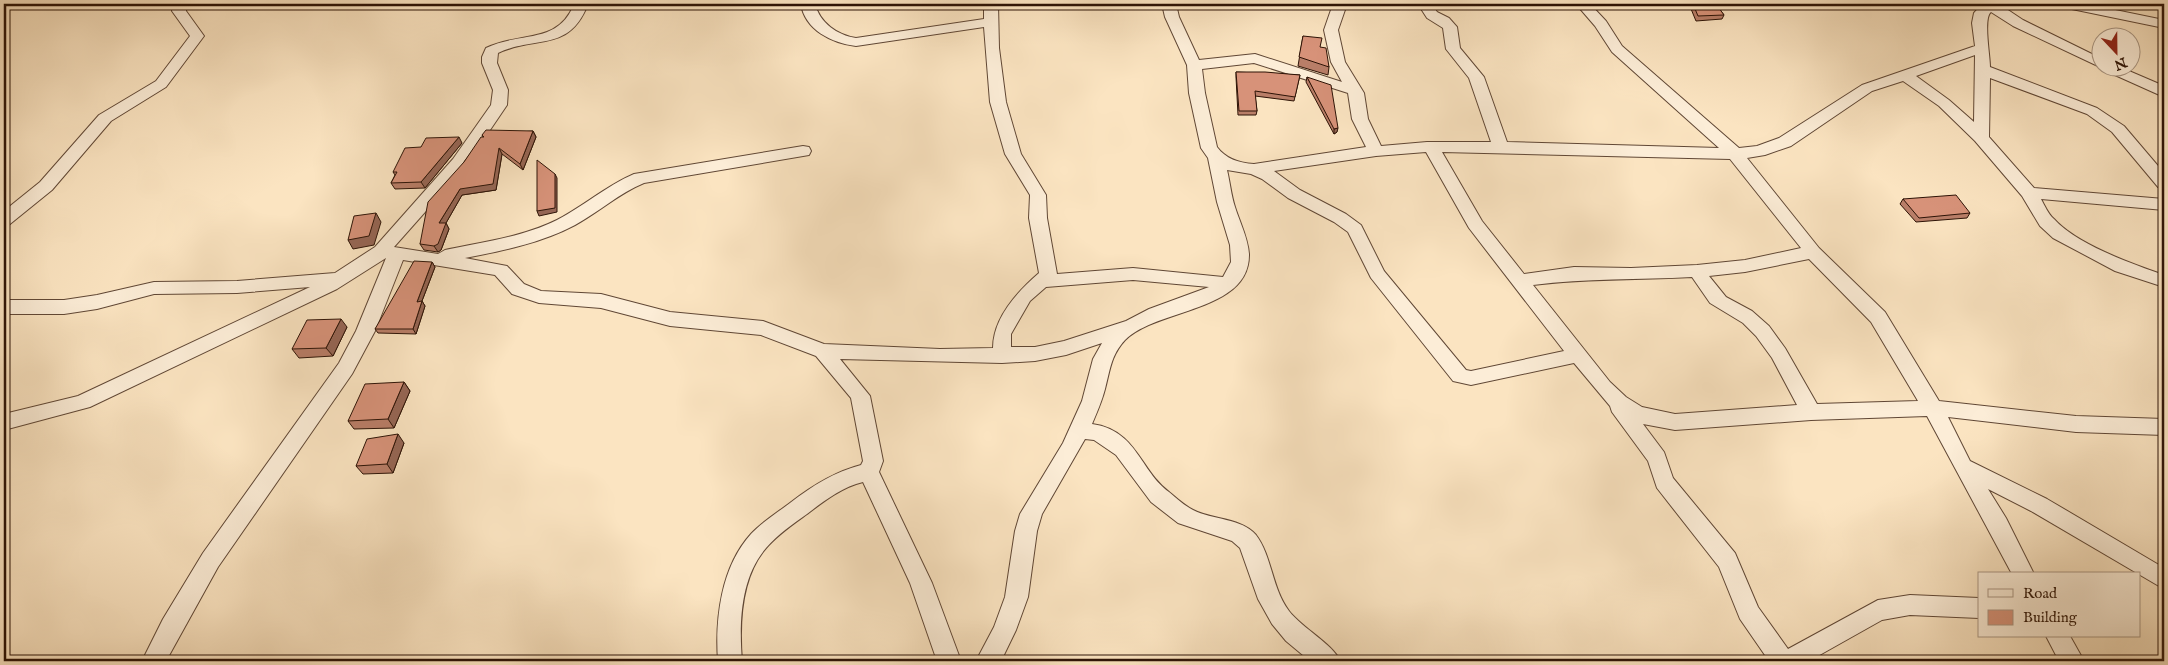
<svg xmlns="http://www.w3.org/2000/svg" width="2168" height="665" viewBox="0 0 2168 665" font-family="'IM FELL English',serif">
	<rect width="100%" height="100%" fill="#fbe4c1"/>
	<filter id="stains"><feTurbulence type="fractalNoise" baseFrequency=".004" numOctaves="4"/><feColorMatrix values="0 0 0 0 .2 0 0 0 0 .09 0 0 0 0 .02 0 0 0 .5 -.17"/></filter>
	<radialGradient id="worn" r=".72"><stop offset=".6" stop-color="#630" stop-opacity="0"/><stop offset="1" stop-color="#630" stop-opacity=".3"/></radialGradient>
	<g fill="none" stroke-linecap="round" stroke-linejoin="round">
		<g stroke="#604735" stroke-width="2">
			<path id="street" d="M173,4H187L186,11L204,36L166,87L111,121L52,190L10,224L4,226V211L40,182L99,115L156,81L190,36L172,11Z
				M574,4H588C569,53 536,35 498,53L497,63L508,90L507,105L465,167L394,247L438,254L445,250C483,242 523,237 557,220C584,206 606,186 634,174L803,146L809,147L811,151L809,155L644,183C619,193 599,212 575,225C541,243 502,251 465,258L507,266L524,284L541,291L601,294L670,312L763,321L824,344L940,349L993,348C993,318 1017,292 1039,273L1029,218L1030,195L1005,154L990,102L984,27L856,46C832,43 805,30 801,4H815C820,23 837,35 856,38L984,19V4H998L999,48L1006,102L1021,154L1046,195L1047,218L1057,274L1133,268L1223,277L1231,262L1230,245L1217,202L1208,158L1201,148L1189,93L1187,65L1165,17L1162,4H1176L1179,17L1199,60L1255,54L1342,82L1331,62L1324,30L1333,4H1347L1338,30L1345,62L1364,93L1368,119L1381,146L1427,142H1491L1469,78L1446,49L1443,28L1427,18L1418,4H1432L1437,12L1449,18L1457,27L1460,48L1484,77L1507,142L1719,148L1612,52L1595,26L1576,4H1590L1606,21L1622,46L1739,148L1757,146L1779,138L1862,85L1975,46L1972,23L1974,13L1982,4H1999L2023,20L2100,58V67L2013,26L1991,12C1983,18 1990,55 1990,67L2097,108L2124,126L2164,173V188L2158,187L2112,132L2087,114L1990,78L1989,137L2034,188L2164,199V210L2041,199C2045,206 2048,214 2054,219C2076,244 2132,264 2164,275V287L2115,271L2053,238L2040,226L2022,196L1975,141L1939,106L1903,81L1872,91L1791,146L1765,155L1747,158L1819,248L1885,312L1939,401L2076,416L2164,419V435L2076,432L1948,417L1970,461L2047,499L2164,568V589L2031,511L1988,489L2006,518L2034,574H2012L1927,416L1811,420L1675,430L1643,424L1664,452L1673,478L1735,553L1758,607L1788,649L1878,600L1910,595L1979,598V618L1910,615L1882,620L1809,661H1769L1740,619L1719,567L1657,488L1648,461L1612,412L1610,406L1574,363L1471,385L1453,381L1371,278L1348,232L1334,222L1288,198L1262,179L1251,174L1227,170C1230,182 1231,195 1235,207C1240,223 1248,238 1249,254C1250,312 1157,308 1125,340C1111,355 1110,370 1105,389C1102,401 1097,412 1092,424C1137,430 1140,471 1169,492C1176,498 1185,506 1193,510C1212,520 1242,518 1256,535C1272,556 1272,589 1289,611C1302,628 1334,645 1340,661H1310L1286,641L1272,624L1258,599L1240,548L1232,541L1178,523L1151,502L1116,455L1094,440L1085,439L1042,514L1037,531L1028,597L1016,630L1001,661H976L994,627L1005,597L1015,531L1020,514L1063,443L1082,401L1093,359L1102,343L1066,355L1035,361L1002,363L840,359L870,396L883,461L879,472L932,583L961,661H937L910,583L863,482C842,487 824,501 807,514C793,524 778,534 766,548C740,578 739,624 742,661H718C715,619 721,567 751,534C762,522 777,513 790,503C812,486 834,472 861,465L863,461L851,398L816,356L761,335L670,326L601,308L539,303L512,294L495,275L403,260L375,331L352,374L218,567L166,661H142L163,619L203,553L339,363L356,331L386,258L337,289L90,407L4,430V414L78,396L310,287L237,293L154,294L97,309L64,314H4V300H64L97,295L154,282L237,281L335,273L375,247L453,159L491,105L493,90L482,63V57L486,48C521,31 558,45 574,4ZM1975,55L1974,122L1949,100L1916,76ZM1254,63L1348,93L1352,119L1366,147L1254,164C1239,163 1226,159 1217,147L1205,93L1202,69ZM1426,152L1469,228L1564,351L1471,371L1466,370L1384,271L1361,225L1346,214L1300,190L1274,171L1376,156ZM1442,152L1730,159L1801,248L1745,260L1697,265L1631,268L1574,267L1524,274L1482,221ZM1809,259L1871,322L1918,401L1817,404L1785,348L1769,326L1752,311L1726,297L1709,276L1745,272ZM1692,277L1710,303L1743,323L1756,336L1772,358L1797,405L1675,414L1642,407L1626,397L1610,382L1533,285C1586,278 1639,280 1692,277ZM1133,280L1209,287L1149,309L1126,321L1064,341L1035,347H1011V334L1030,301L1046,287Z
				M2060,4H2086L2164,20V28L2067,8Z
				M2104,68H2122L2164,86V97L2106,71Z
				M2046,636H2070L2084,661H2059Z"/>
		</g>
		<use href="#street" fill="#fcedd7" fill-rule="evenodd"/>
	</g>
	<path fill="#b97e68" stroke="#2d1306" d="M1689,4H1716L1724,15L1722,19L1696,21Z
		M1303,36L1320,47L1329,67L1328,75L1298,66Z
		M1236,72L1300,75L1294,101L1255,96L1257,111L1256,115H1238L1236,77Z
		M1307,77L1337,132L1334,134L1306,82Z
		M533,131L536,137L523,170L502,154L496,190L462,195L446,223L449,229L441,250L438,252L424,250L420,244L464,162L483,137L482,135Z
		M462,143L425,188L395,189L391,183L395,175L393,172L421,147Z
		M1903,199L1970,213L1967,218L1916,222L1900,204Z
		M432,262L435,267L422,301L425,306L416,334L378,333L375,329Z
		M347,327L333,356L299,358L292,349Z
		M404,382L410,391L394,428L354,429L348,421Z
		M404,443L393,473L363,474L356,466Z"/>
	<path fill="#966655" stroke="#2d1306" d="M1338,128L1337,132L1334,134V129Z
		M533,131L536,137L523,170L520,164Z
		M459,137L462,143L425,188L421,182Z
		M499,148L502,154L496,190L462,195L446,223L449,229L441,250L438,252L434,246L439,223L460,189Z
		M555,174L557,178V212L539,216L537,211Z
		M376,213L381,222L374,245L353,249L348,240Z
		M432,262L435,267L420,306L417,302Z
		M422,301L425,306L416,334L413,329Z
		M341,319L347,327L333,356L326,348Z
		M404,382L410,391L394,428L388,419Z
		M398,434L404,443L393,473L387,464Z"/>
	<path fill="#d79279" stroke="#2d1306" d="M1693,4H1716L1724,15L1698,16Z
		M1303,36L1322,38L1320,47L1326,48L1329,67L1299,57Z
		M1236,72H1265L1300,75L1295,97L1255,91L1257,111H1239Z
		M1307,77L1331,85L1338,128L1334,129Z
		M486,130L533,131L520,164L499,148L493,184L460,189L439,223H446L438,244L434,246L420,244L428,202L464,162L481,137H484L482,135Z
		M459,137L421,182L391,183L397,172H393L405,148L421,147L426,138Z
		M537,160L555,174V208L537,211Z
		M1956,195L1970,213L1919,218L1903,199Z
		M376,213L369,236L348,240L354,216Z
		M414,261L432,262L417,302L422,301L413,329H375Z
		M341,319L326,348L292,349L307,320Z
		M404,382L388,419L348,421L365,384Z
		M398,434L387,464L356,466L367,439Z"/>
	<rect width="2168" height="665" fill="none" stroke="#fbe4c1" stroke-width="20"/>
	<rect x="5" y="5" width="2158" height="655" fill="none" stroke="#2d1306" stroke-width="2.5"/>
	<rect x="10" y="10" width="2148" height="645" fill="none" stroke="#2d1306"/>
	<rect x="1978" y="572" width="162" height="65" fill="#fcedd7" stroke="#a99683"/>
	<rect x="1988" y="589" width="25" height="8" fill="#fcedd7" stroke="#a99683"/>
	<text x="2023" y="598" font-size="15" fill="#2d1306">Road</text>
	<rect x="1988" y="610" width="25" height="15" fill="#d79279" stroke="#a99683"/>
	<text x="2023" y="622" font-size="15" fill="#2d1306">Building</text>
	<g transform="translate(2116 52) rotate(158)"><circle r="24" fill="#fcedd7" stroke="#a99683"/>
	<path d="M0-4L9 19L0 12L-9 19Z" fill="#8f2418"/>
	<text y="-8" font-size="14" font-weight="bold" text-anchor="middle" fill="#2d1306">N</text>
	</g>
	<rect width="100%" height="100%" filter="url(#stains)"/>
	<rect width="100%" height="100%" fill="url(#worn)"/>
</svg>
